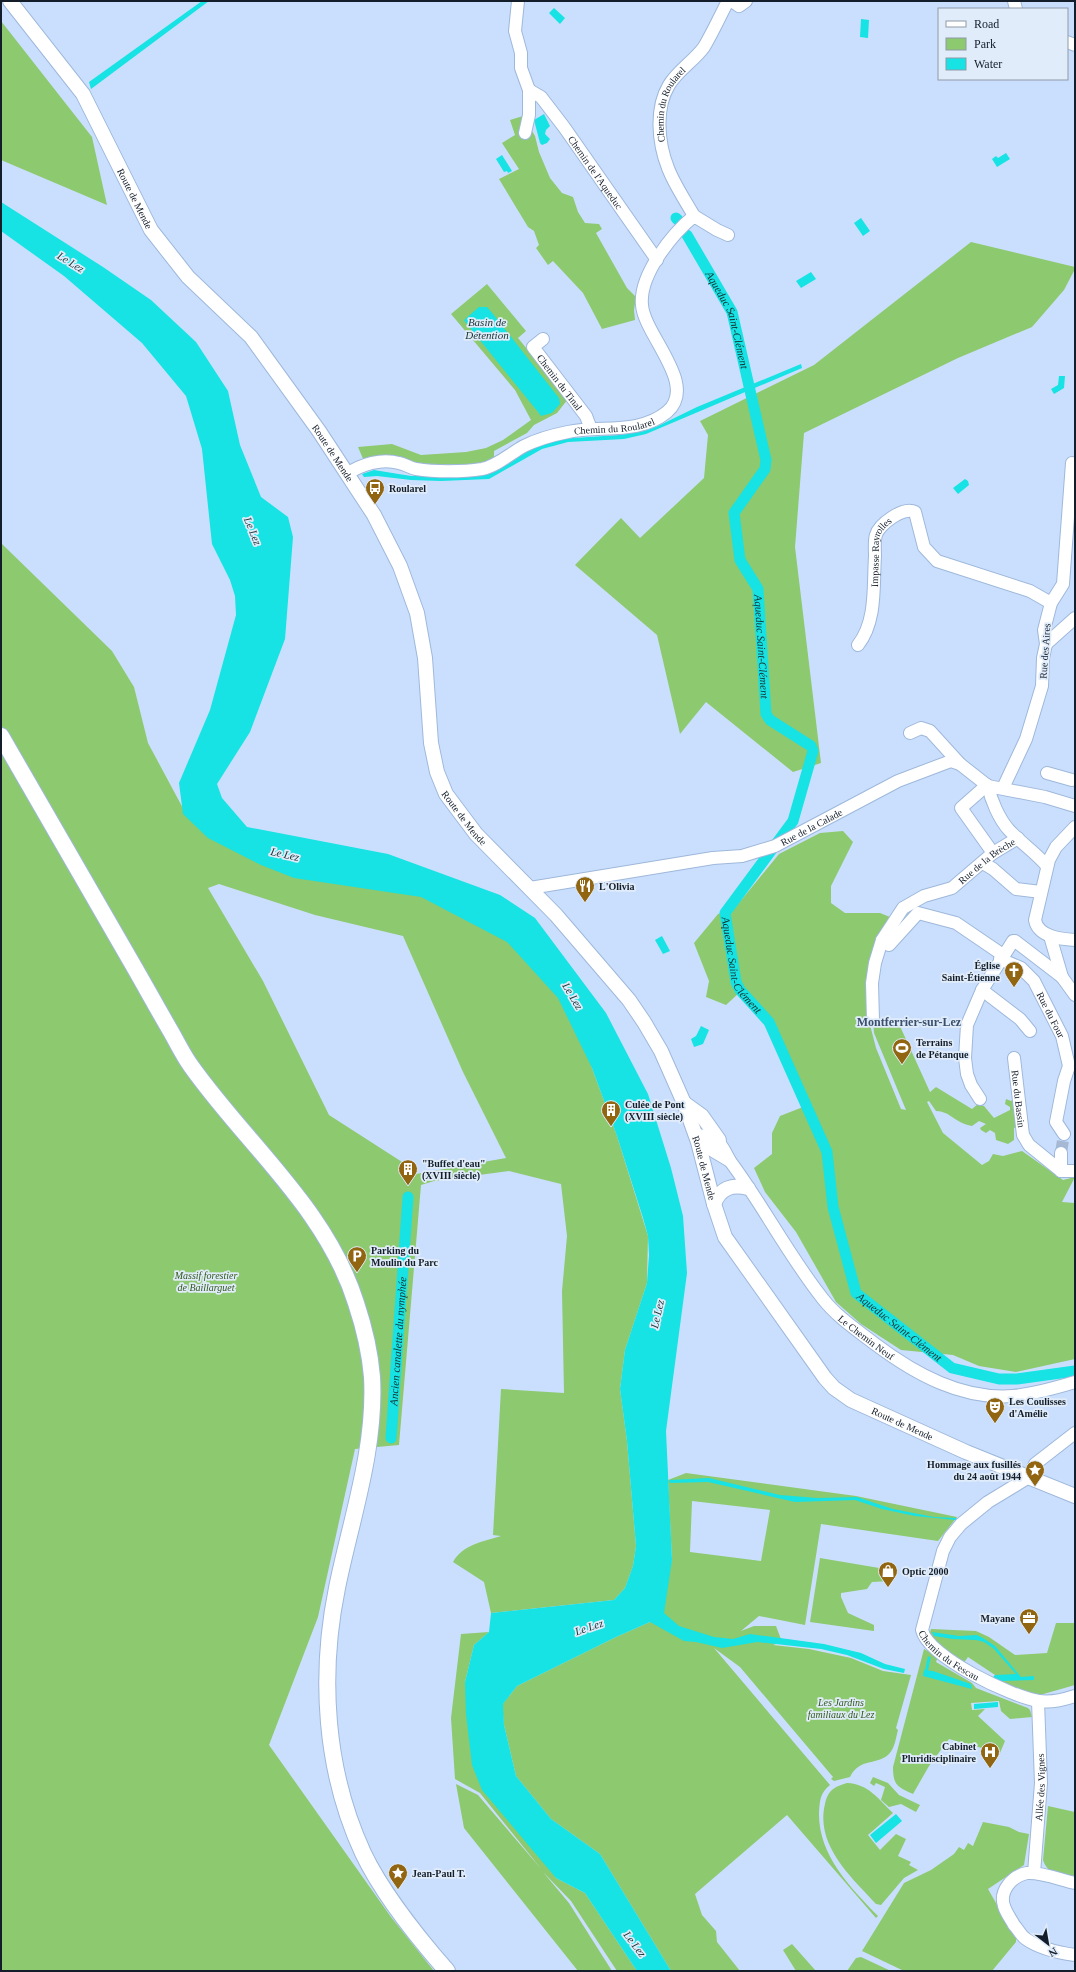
<svg xmlns="http://www.w3.org/2000/svg" width="1076" height="1972" viewBox="0 0 1076 1972" font-family="Georgia,serif">
	<rect width="100%" height="100%" fill="#cadffd"/>
	<path fill="#8dc96e" fill-rule="evenodd" d="M1,21L92,137L107,205L1,160Z
		M523,116L535,136L539,152L550,178L562,193L573,197L578,212L585,223L599,224L602,229L596,233L627,288L636,297L634,310L635,320L602,329L583,293L553,261L548,265L536,248L539,245L534,231L528,227L499,179L519,169L502,143L515,135L510,120Z
		M971,242L1075,267V269L1064,290L1032,327L958,358L804,433L795,547L821,763L793,772L706,702L680,734L657,635L575,565L621,518L640,538L704,478L708,435L700,421L814,365Z
		M487,284L526,331L518,338L568,399L557,413L534,425L527,433L494,451V459L485,464L419,465L396,456H387L364,461L358,447L392,444L421,455L466,452L486,448L503,440L531,420L515,390L451,314Z
		M1,543L112,651L134,687L148,743L185,812L427,887L524,943L582,1032L592,1068L617,1136L648,1236L647,1283L625,1350L620,1389L627,1441L636,1546L633,1566L625,1588L614,1600L491,1613L484,1582L453,1562C463,1544 483,1542 501,1536L493,1535L501,1389L564,1393L562,1291L567,1236L561,1184L509,1171L434,1181L421,1185L399,1445L355,1449L318,1617L269,1745L391,1917L434,1971H1ZM219,884L315,915L403,936L463,1072L506,1158L416,1174L413,1169L329,1115L263,981L208,888Z
		M843,831L853,842L831,886V903L845,913H880L890,917L878,939L869,1021L876,1048L901,1109L906,1110L874,1033L873,1020L892,1025L899,1024L930,1092L936,1087L972,1109L978,1104L984,1106L994,1118L1010,1110V1107L1005,1104L1006,1099L1011,1101L1016,1097L1018,1126L1014,1128V1140L1008,1144L996,1140L995,1133L990,1130L986,1133L981,1130L980,1128L986,1124L979,1121L972,1126C955,1123 950,1111 936,1111L929,1101L927,1102L943,1133L982,1165L989,1161L993,1154L1003,1156L1022,1151L1063,1180L1075,1177L1062,1202L1075,1203V1359L1016,1372L979,1366L953,1355L901,1350L861,1324L836,1302L796,1232L765,1192L754,1168L772,1154V1133L780,1116L803,1107L765,1022L739,993L726,1005L706,997L709,981L694,943L718,914L734,909L779,854L820,833Z
		M686,1473L856,1496L957,1517L938,1541L821,1524L805,1625L759,1616L741,1631L754,1626H776L782,1642L773,1645L809,1649L851,1658L883,1671L911,1675L896,1728L898,1730C896,1737 895,1748 889,1754C877,1766 860,1757 850,1777L834,1781L831,1779L833,1777L740,1667L714,1648L830,1785C820,1793 820,1800 819,1812C818,1855 850,1887 878,1916L876,1918L787,1815L695,1894L702,1915L716,1931L717,1942L740,1971H671L600,1854L551,1819L516,1776L504,1725L502,1705L517,1686L616,1637L650,1622L672,1560L668,1480ZM692,1501L770,1510L761,1561L690,1552Z
		M820,1558L891,1570L890,1581L872,1582L867,1589L841,1593V1597L848,1613L874,1625V1631L810,1622Z
		M1056,1623H1075V1685L1040,1695L1012,1688L992,1679L995,1675L968,1657L963,1664L928,1639L931,1629L976,1631L989,1637L1015,1655L1047,1653Z
		M489,1632L474,1645L465,1682L556,1878L585,1893L637,1971H617L571,1901L543,1872L569,1903L612,1971H578L464,1828L456,1784L478,1795L542,1870L480,1793L455,1779L451,1718L461,1634Z
		M924,1649L938,1657L936,1662L972,1683L976,1688L1028,1708L1030,1710L1032,1717L1010,1719L1001,1711L999,1701L971,1703L972,1710L985,1709L978,1716L1005,1741L1000,1753L949,1739L929,1766L913,1794C898,1787 893,1786 893,1767Z
		M873,1777L888,1783L899,1795L920,1805L916,1812L901,1804L889,1807L881,1800L885,1787L876,1783L874,1786L870,1783Z
		M847,1783C869,1784 878,1799 893,1813L868,1835L880,1850L896,1834L906,1839L898,1856L911,1862L909,1865L918,1870L904,1878L881,1905L876,1904C851,1877 815,1845 825,1804C828,1790 834,1787 847,1783Z
		M1048,1806L1075,1812V1878C1061,1875 1048,1875 1043,1860Z
		M983,1822L1009,1827L1019,1832L1029,1834L1024,1865L988,1889L1016,1938V1942L992,1971H904L862,1951L904,1883L931,1870L954,1854L959,1847L964,1850L968,1843L973,1846Z
		M792,1944L816,1971H796L783,1950Z
		M861,1957L891,1971H847L856,1958Z"/>
	<path fill="#17e2e4" d="M202,1H209L91,89L89,82Z
		M554,8L565,18L560,24L549,13Z
		M861,19L869,20L868,38L860,37Z
		M544,114L550,126L546,130L545,134L550,139L547,143L542,145L540,143L534,120Z
		M1006,153L1010,159L997,167L992,159L996,156L998,158Z
		M502,155L512,171L508,173L507,171L504,172L496,159Z
		M1,202L103,267L151,300L196,342L228,391L240,445L261,497L288,517L293,537L285,639L250,732L217,784L222,798L247,827L388,854L500,895L535,918L606,1013L648,1094L671,1168L683,1216L687,1273L666,1431L672,1560L664,1613L679,1626L714,1637L733,1639L750,1634L824,1644L861,1653L885,1664L905,1669L904,1673L884,1669L847,1655L821,1649L757,1642L722,1648L696,1642L684,1641L650,1622L616,1637L517,1686L503,1704L504,1725L516,1776L551,1819L600,1854L671,1971H637L585,1893L556,1878L482,1790L472,1765L466,1714L465,1682L474,1645L489,1632L491,1613L614,1600L625,1588L633,1566L636,1546L627,1441L620,1389L625,1350L647,1283L649,1255L648,1236L643,1218L617,1136L592,1068L558,998L507,942L421,897L294,878L261,865L208,838L183,814L179,783L210,710L236,615L235,596L230,580L212,544L202,449L186,396L142,343L64,276L1,231Z
		M861,218L870,231L863,236L854,223Z
		M811,272L816,279L801,288L796,281Z
		M479,307H487L493,314L559,398L560,404L552,413L541,416L538,412L466,323L464,320Z
		M801,364L802,368L646,434L624,439L568,442L542,449L489,479L441,481L411,480L377,476L364,477L362,474L374,470L411,476L487,475L533,447L559,439L619,435L644,431L658,426L697,407Z
		M1059,376H1065L1064,388L1054,394L1051,389L1058,385Z
		M965,479L968,481L969,485L958,494L953,488Z
		M662,936L670,951L663,954L655,940Z
		M701,1026L709,1030L703,1044L694,1047L691,1039L696,1036Z
		M709,1478L780,1495L817,1498L857,1497L893,1509L934,1517L957,1518L956,1520L915,1516L882,1509L855,1500L795,1502L708,1482L670,1483L669,1480Z
		M932,1632L959,1636L977,1635L983,1638L995,1646L1021,1677L1034,1676V1680L1000,1681L992,1679L995,1675L1016,1674L994,1649L984,1642L976,1640L953,1639L934,1636Z
		M924,1670L933,1671L971,1684L972,1689L923,1676Z
		M998,1702V1707L974,1709V1704Z
		M896,1814L902,1821L876,1843L870,1835Z"/>
	<g fill="none" stroke-linecap="round" stroke-linejoin="round">
		<path stroke="#17e2e4" stroke-width="3" d="M926,1673L929,1658"/>
		<g stroke="#17e2e4" stroke-width="11">
			<path d="M676,218L678,220"/>
			<path id="s1" d="M687,235L732,312L766,460L765,469L734,513L740,560L758,589L766,714L770,720L811,746L813,751L793,821L725,913L736,982L740,990L769,1022L827,1152L833,1207L856,1293L952,1368L999,1379H1017L1075,1371"/>
			<path id="s2" d="M391,1438L408,1197"/>
		</g>
		<path stroke="#a6b8d3" stroke-width="12" stroke-dasharray="12 6" stroke-linecap="butt" d="M1061,1153L1064,1134"/>
		<g stroke="#9eb8db" stroke-width="14">
			<g id="minor">
				<path d="M518,1L515,31L521,53V68L529,90V115L525,133"/>
				<path d="M732,1L739,6L746,1"/>
				<path d="M1014,1L1016,9"/>
				<path d="M1067,42L1075,45"/>
				<path id="s3" d="M529,90L541,97L564,127L657,260"/>
				<path id="s4" d="M694,216C685,200 674,184 668,168C658,143 655,108 669,85C678,70 694,61 704,47C713,32 720,16 728,1"/>
				<path id="s5" d="M543,339L533,347L586,416L591,429"/>
				<path id="s6" d="M347,474C362,464 382,458 399,463C405,464 410,468 416,469C434,472 463,472 482,469C497,466 511,453 524,446C538,439 553,435 568,432C600,425 639,435 667,412C699,385 644,335 642,305C639,275 672,234 694,216L717,230L728,235"/>
				<path d="M1046,644L1075,618"/>
				<path id="s7" d="M858,645C877,621 873,585 875,556C875,550 874,541 876,535C879,524 904,506 915,512L924,547L937,561L1030,591L1051,603"/>
				<path d="M910,733L921,728L930,731L960,764"/>
				<path d="M1047,773L1072,780"/>
				<path d="M987,785L961,808L993,853"/>
				<path d="M988,786C991,800 999,819 1009,830C1021,843 1035,852 1047,866"/>
				<path d="M1003,788L1026,739L1042,686L1043,658L1046,644L1044,630L1051,603L1063,584L1072,463"/>
				<path d="M1075,827L1056,847L1049,860L1035,920C1038,937 1061,939 1075,940"/>
				<path d="M983,863L993,869L1016,889L1041,892"/>
				<path id="s8" d="M530,888L713,858L742,856L775,846L898,781L951,761L960,764L988,786L1045,797L1075,806"/>
				<path d="M1050,936L1062,977L1075,995"/>
				<path d="M882,940L889,945L918,913L956,923L1003,955"/>
				<path id="s9" d="M1000,959L1021,968L1034,981L1062,1036L1069,1066L1064,1081L1056,1122L1064,1134"/>
				<path d="M982,990L1020,1019L1030,1031"/>
				<path id="s10" d="M873,1020L872,983L875,963L882,940L903,908L924,896L952,888L993,853L1018,838"/>
				<path id="s11" d="M1014,1058L1023,1135L1029,1145L1061,1171"/>
				<path d="M980,1099L971,1085L967,1074L965,1058L967,1025L982,990L1013,941H1015L1062,977"/>
				<path id="s12" d="M696,1135C719,1136 720,1142 730,1161C763,1205 788,1255 823,1299C837,1317 857,1330 875,1344C915,1374 962,1400 1013,1396C1034,1394 1055,1388 1075,1382"/>
				<path d="M698,1142L730,1161"/>
				<path d="M1061,1171V1153"/>
				<path d="M1061,1171H1075"/>
				<path id="s13" d="M1075,1433L1035,1464L1029,1477L988,1502L961,1524L950,1537L943,1551L922,1630C928,1657 1012,1697 1039,1701C1051,1703 1063,1700 1075,1696"/>
				<path id="s14" d="M1034,1873L1041,1783L1038,1701"/>
				<path d="M1075,1883C1061,1880 1042,1872 1027,1873C1012,1876 999,1891 1004,1906C1006,1913 1011,1919 1014,1925C1018,1929 1021,1936 1026,1939C1039,1948 1060,1953 1075,1955"/>
			</g>
		</g>
		<g stroke="#9eb8db" stroke-width="16">
			<g id="tertiary">
				<path id="s15" d="M10,1L83,94L151,230L188,277L251,337L319,431L374,515L400,566L417,613L425,658L431,743L437,772L446,794L476,834L556,915L629,1000L644,1022L661,1051L684,1103L698,1142L714,1204L725,1237L825,1378L834,1388L851,1400L966,1452L1075,1496"/>
				<path d="M684,1103L702,1116L719,1140"/>
				<path d="M714,1204C720,1188 732,1184 748,1188"/>
			</g>
		</g>
		<g stroke="#9eb8db" stroke-width="18">
			<path id="secondary" d="M1,736C44,810 86,884 129,958C143,982 156,1006 170,1030C177,1042 183,1055 191,1066C247,1145 326,1208 356,1303C364,1327 370,1352 372,1377C376,1449 351,1519 337,1588C319,1676 325,1771 363,1853C381,1891 419,1939 447,1971"/>
		</g>
		<use href="#minor" stroke="#fff" stroke-width="12"/>
		<use href="#tertiary" stroke="#fff" stroke-width="14"/>
		<use href="#secondary" stroke="#fff" stroke-width="16"/>
	</g>
	<defs>
		<g id="bus-pin" transform="scale(1)"><path d="M0 17L-7.5 6A9.5 9.5 0 1 1 7.5 6Z" fill="#926511" stroke="#e1ecfa"/><path d="M-5-6H5V4H4V6H2V4H-2V6H-4V4H-5ZM-3.5-4V0h7V-4ZM-3.5 1.2v1.5H-2V1.2ZM2 1.2v1.5H3.5V1.2Z" fill="#fff"/></g>
		<g id="restaurant-pin" transform="scale(1)"><path d="M0 17L-7.5 6A9.5 9.5 0 1 1 7.5 6Z" fill="#926511" stroke="#e1ecfa"/><path d="M-5-6h1v4h1v-4h1v4h1v-4h1v5L-1.5 .5V6h-2V.5L-5-1ZM5-6V6H3V1.5H1.5Q1.5-4 5-6Z" fill="#fff"/></g>
		<g id="church-pin" transform="scale(1)"><path d="M0 17L-7.5 6A9.5 9.5 0 1 1 7.5 6Z" fill="#926511" stroke="#e1ecfa"/><path d="M-1.2-6h2.4v3.5h3.3v2.4h-3.3V6h-2.4V-.1h-3.3v-2.4h3.3Z" fill="#fff"/></g>
		<g id="stadium-pin" transform="scale(1)"><path d="M0 17L-7.5 6A9.5 9.5 0 1 1 7.5 6Z" fill="#926511" stroke="#e1ecfa"/><path d="M0-5a6.5 5 0 1 0 0 10a6.5 5 0 1 0 0-10ZM-3.5-1.8h7v3.6h-7Z" fill="#fff"/></g>
		<g id="building-pin" transform="scale(1)"><path d="M0 17L-7.5 6A9.5 9.5 0 1 1 7.5 6Z" fill="#926511" stroke="#e1ecfa"/><path d="M-4-6H4V6H1V3H-1V6H-4ZM-2.5-4.3h1.7v1.8h-1.7ZM.8-4.3h1.7v1.8H.8ZM-2.5-1h1.7V.8h-1.7ZM.8-1h1.7V.8H.8Z" fill="#fff"/></g>
		<g id="parking-pin" transform="scale(1)"><path d="M0 17L-7.5 6A9.5 9.5 0 1 1 7.5 6Z" fill="#926511" stroke="#e1ecfa"/><path d="M-3.5-5.5H1a3.5 3.5 0 0 1 0 7H-1V5.5H-3.5ZM-1-3.4V-.6H.8a1.4 1.4 0 0 0 0-2.8Z" fill="#fff"/></g>
		<g id="theatre-pin" transform="scale(1)"><path d="M0 17L-7.5 6A9.5 9.5 0 1 1 7.5 6Z" fill="#926511" stroke="#e1ecfa"/><path d="M-5-5.5Q0-4 5-5.5V0Q5 5 0 6Q-5 5-5 0ZM-3.3-2.5H-1v1.5H-3.3ZM1-2.5H3.3v1.5H1ZM-2.8 1Q0 5.5 2.8 1Z" fill="#fff"/></g>
		<g id="sight-pin" transform="scale(1)"><path d="M0 17L-7.5 6A9.5 9.5 0 1 1 7.5 6Z" fill="#926511" stroke="#e1ecfa"/><path d="M0-6L1.8-2.2L6-1.7L2.9 1.2L3.7 5.4L0 3.3L-3.7 5.4L-2.9 1.2L-6-1.7L-1.8-2.2Z" fill="#fff"/></g>
		<g id="shop-pin" transform="scale(1)"><path d="M0 17L-7.5 6A9.5 9.5 0 1 1 7.5 6Z" fill="#926511" stroke="#e1ecfa"/><path d="M-5-2.5h2.3a2.7 3.5 0 0 1 5.4 0H5L5.5 6h-11ZM-1.5-2.5h3a1.5 2.3 0 0 0-3 0Z" fill="#fff"/></g>
		<g id="office-pin" transform="scale(1)"><path d="M0 17L-7.5 6A9.5 9.5 0 1 1 7.5 6Z" fill="#926511" stroke="#e1ecfa"/><path d="M-6-3h4V-5.5h4V-3h4V5H-6ZM-1-4.5V-3h2v-1.5ZM-6 0V1H6V0Z" fill="#fff"/></g>
		<g id="hospital-pin" transform="scale(1)"><path d="M0 17L-7.5 6A9.5 9.5 0 1 1 7.5 6Z" fill="#926511" stroke="#e1ecfa"/><path d="M-5-5h3v3.5h4V-5h3V5h-3V1.5h-4V5h-3Z" fill="#fff"/></g>
	</defs>
	<g fill-rule="evenodd">
		<use href="#bus-pin" x="375" y="488"/>
		<use href="#restaurant-pin" x="585" y="886"/>
		<use href="#church-pin" x="1014" y="971"/>
		<use href="#stadium-pin" x="902" y="1048"/>
		<use href="#building-pin" x="611" y="1110"/>
		<use href="#building-pin" x="408" y="1169"/>
		<use href="#parking-pin" x="357" y="1256"/>
		<use href="#theatre-pin" x="995" y="1407"/>
		<use href="#sight-pin" x="1035" y="1470"/>
		<use href="#shop-pin" x="888" y="1571"/>
		<use href="#office-pin" x="1029" y="1618"/>
		<use href="#hospital-pin" x="990" y="1752"/>
		<use href="#sight-pin" x="398" y="1873"/>
	</g>
	<g text-anchor="middle" dominant-baseline="central" stroke-width="3.5" stroke-linejoin="round" paint-order="stroke">
		<g font-size="10" fill="#141e2b" stroke="#e1ecfa">
			<text stroke="none"><textPath href="#s4" startOffset="122">Chemin du Roularel</textPath></text>
			<text stroke="none"><textPath href="#s3" startOffset="107">Chemin de l'Aqueduc</textPath></text>
			<text stroke="none"><textPath href="#s15" startOffset="235">Route de Mende</textPath></text>
			<text stroke="none"><textPath href="#s5" startOffset="57">Chemin du Tinal</textPath></text>
			<text stroke="none"><textPath href="#s6" startOffset="280">Chemin du Roularel</textPath></text>
			<text stroke="none"><textPath href="#s15" startOffset="559">Route de Mende</textPath></text>
			<text stroke="none"><textPath href="#s7" startOffset="98">Impasse Rayrolles</textPath></text>
			<text transform="translate(1045 651) rotate(-86)">Rue des Aires</text>
			<text stroke="none"><textPath href="#s15" startOffset="955">Route de Mende</textPath></text>
			<text stroke="none"><textPath href="#s8" startOffset="290">Rue de la Calade</textPath></text>
			<text stroke="none"><textPath href="#s10" startOffset="217">Rue de la Brèche</textPath></text>
			<text stroke="none"><textPath href="#s9" startOffset="79">Rue du Four</textPath></text>
			<text stroke="none"><textPath href="#s11" startOffset="41">Rue du Bassin</textPath></text>
			<text stroke="none"><textPath href="#s15" startOffset="1386">Route de Mende</textPath></text>
			<text stroke="none"><textPath href="#s12" startOffset="271">Le Chemin Neuf</textPath></text>
			<text stroke="none"><textPath href="#s15" startOffset="1722">Route de Mende</textPath></text>
			<text stroke="none"><textPath href="#s13" startOffset="300">Chemin du Fescau</textPath></text>
			<text stroke="none"><textPath href="#s14" startOffset="86">Allée des Vignes</textPath></text>
		</g>
		<g font-size="10" font-weight="bold" fill="#141e2b" stroke="#e1ecfa" text-anchor="start">
			<text x="389" y="488">Roularel</text>
			<text x="599" y="886">L'Olivia</text>
			<text x="1000" y="965" text-anchor="end">Église<tspan x="1000" dy="12">Saint-Étienne</tspan></text>
			<text x="916" y="1042">Terrains<tspan x="916" dy="12">de Pétanque</tspan></text>
			<text x="625" y="1104">Culée de Pont<tspan x="625" dy="12">(XVIII siècle)</tspan></text>
			<text x="422" y="1163">"Buffet d'eau"<tspan x="422" dy="12">(XVIII siècle)</tspan></text>
			<text x="371" y="1250">Parking du<tspan x="371" dy="12">Moulin du Parc</tspan></text>
			<text x="1009" y="1401">Les Coulisses<tspan x="1009" dy="12">d'Amélie</tspan></text>
			<text x="1021" y="1464" text-anchor="end">Hommage aux fusillés<tspan x="1021" dy="12">du 24 août 1944</tspan></text>
			<text x="902" y="1571">Optic 2000</text>
			<text x="1015" y="1618" text-anchor="end">Mayane</text>
			<text x="976" y="1746" text-anchor="end">Cabinet<tspan x="976" dy="12">Pluridisciplinaire</tspan></text>
			<text x="412" y="1873">Jean-Paul T.</text>
		</g>
		<g font-size="10" font-style="italic" fill="#305719" stroke="#e1ecfa">
			<text x="206" y="1275">Massif forestier<tspan x="206" dy="12">de Baillarguet</tspan></text>
			<text x="841" y="1702">Les Jardins<tspan x="841" dy="12">familiaux du Lez</tspan></text>
		</g>
		<g font-size="11" font-style="italic" fill="#163232" stroke="#e1ecfa">
			<text transform="translate(71 262) rotate(32)">Le Lez</text>
			<text stroke="none"><textPath href="#s1" startOffset="95">Aqueduc Saint-Clément</textPath></text>
			<text x="487" y="322">Basin de<tspan x="487" dy="13">Détention</tspan></text>
			<text transform="translate(253 531) rotate(68)">Le Lez</text>
			<text stroke="none"><textPath href="#s1" startOffset="443">Aqueduc Saint-Clément</textPath></text>
			<text transform="translate(285 854) rotate(13)">Le Lez</text>
			<text stroke="none"><textPath href="#s1" startOffset="815">Aqueduc Saint-Clément</textPath></text>
			<text transform="translate(573 996) rotate(59)">Le Lez</text>
			<text transform="translate(657 1314) rotate(-77)">Le Lez</text>
			<text stroke="none"><textPath href="#s1" startOffset="1223">Aqueduc Saint-Clément</textPath></text>
			<text stroke="none"><textPath href="#s2" startOffset="97">Ancien canalette du nymphée</textPath></text>
			<text transform="translate(589 1627) rotate(-19)">Le Lez</text>
			<text transform="translate(635 1944) rotate(53)">Le Lez</text>
		</g>
		<g font-size="12" font-weight="bold" fill="#394f6e" stroke="#e1ecfa">
			<text x="909" y="1022">Montferrier-sur-Lez</text>
		</g>
	</g>
	<rect width="1076" height="1972" fill="none" stroke="#141e2b" stroke-width="4"/>
	<rect x="938" y="8" width="130" height="72" fill="#e1ecfa" stroke="#8f9aa7"/>
	<rect x="946" y="21" width="20" height="6" fill="#ffffff" stroke="#8f9aa7"/>
	<text x="974" y="28" font-size="12" fill="#141e2b">Road</text>
	<rect x="946" y="38" width="20" height="12" fill="#8dc96e" stroke="#8f9aa7"/>
	<text x="974" y="48" font-size="12" fill="#141e2b">Park</text>
	<rect x="946" y="58" width="20" height="12" fill="#17e2e4" stroke="#8f9aa7"/>
	<text x="974" y="68" font-size="12" fill="#141e2b">Water</text>
	<g transform="translate(1048 1944) rotate(149)" stroke="#e1ecfa" stroke-width="3" paint-order="stroke">
	<path d="M0-3L7 15L0 10L-7 15Z" fill="#141e2b"/>
	<text y="-6" font-size="11" font-weight="bold" text-anchor="middle" fill="#141e2b">N</text>
	</g>
</svg>
